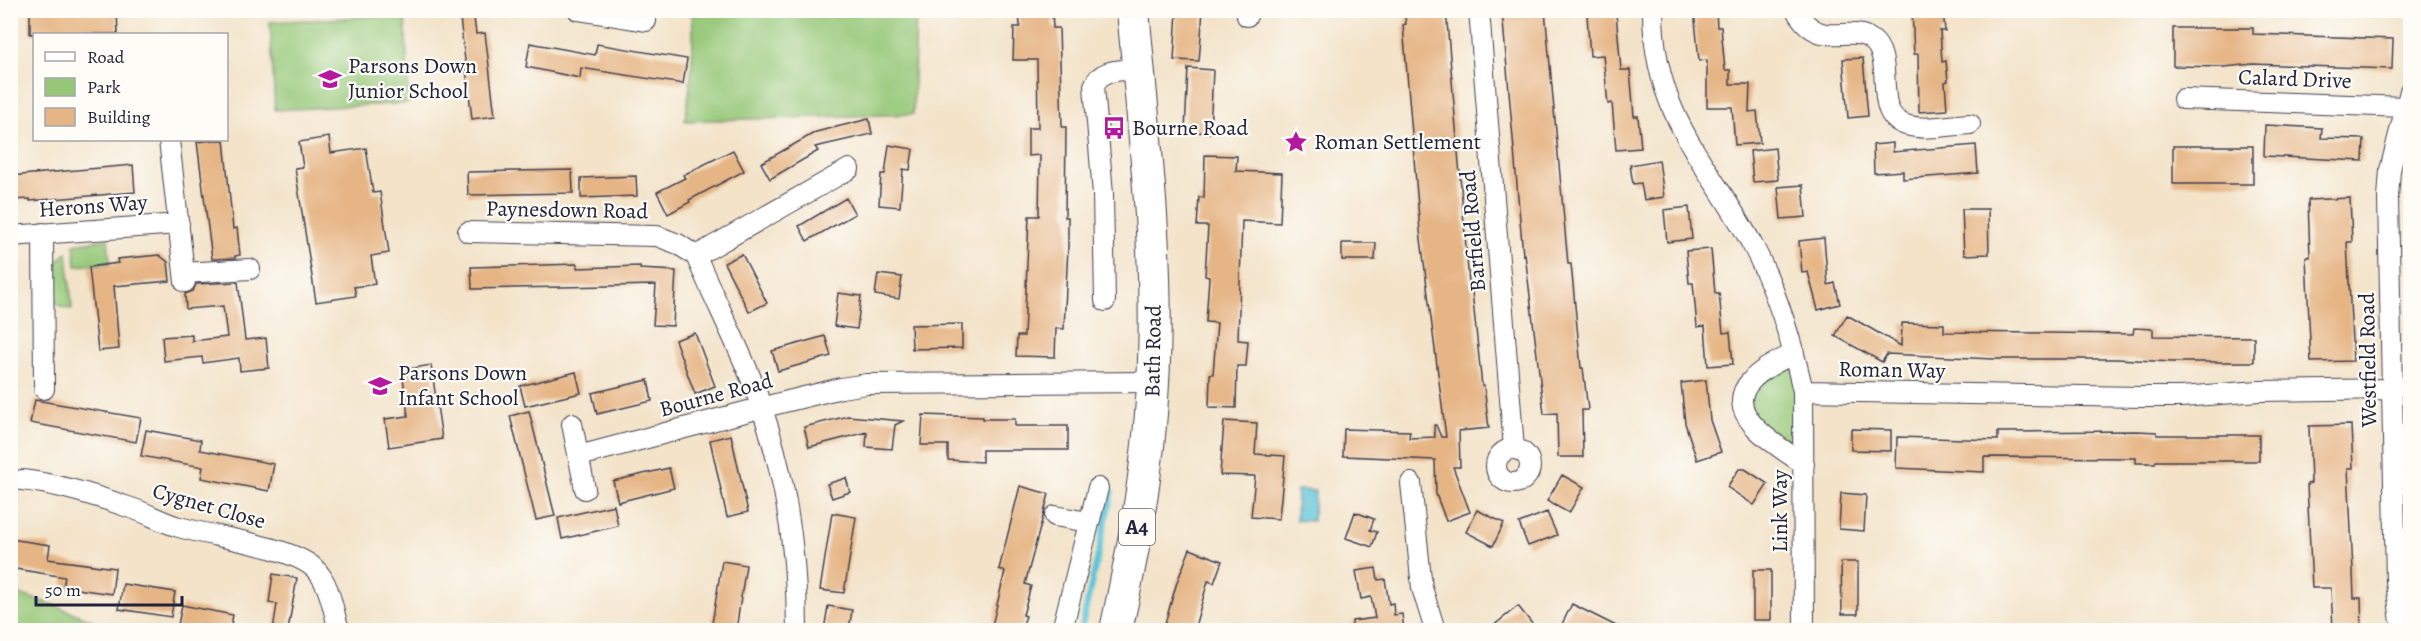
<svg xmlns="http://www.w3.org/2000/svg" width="2421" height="641" viewBox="0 0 2421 641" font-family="Alegreya,serif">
	<rect width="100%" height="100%" fill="#fdfcf7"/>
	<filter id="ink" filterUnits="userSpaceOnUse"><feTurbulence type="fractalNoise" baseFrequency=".0167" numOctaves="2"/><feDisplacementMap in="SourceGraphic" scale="12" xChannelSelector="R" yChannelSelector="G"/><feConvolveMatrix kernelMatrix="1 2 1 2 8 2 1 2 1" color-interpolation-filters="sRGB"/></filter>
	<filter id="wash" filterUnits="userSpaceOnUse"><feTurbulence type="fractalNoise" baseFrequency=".008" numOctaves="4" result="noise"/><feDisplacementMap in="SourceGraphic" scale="24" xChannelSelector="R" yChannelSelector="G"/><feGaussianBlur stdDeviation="1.35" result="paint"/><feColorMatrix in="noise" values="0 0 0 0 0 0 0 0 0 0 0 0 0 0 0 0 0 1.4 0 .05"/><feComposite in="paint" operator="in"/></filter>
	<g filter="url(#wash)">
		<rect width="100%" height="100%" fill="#f3e3c9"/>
		<path fill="#95c777" stroke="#5c7459" stroke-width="1.5" d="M692,11H916L913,114L685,121C691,83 695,49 692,11Z
			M405,15L409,103L275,110L270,22Z
			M108,239L110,263L76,266L74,244Z
			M67,252L72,309C49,308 50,289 49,271Z
			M1794,353L1804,464L1751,423V380Z
			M10,591L56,606L116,630H11Z"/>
		<path fill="#5bc4d7" stroke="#3e7389" stroke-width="1.5" d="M1297,490L1315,491L1313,521L1296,520Z"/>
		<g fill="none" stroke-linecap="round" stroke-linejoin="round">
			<path stroke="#5bc4d7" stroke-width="6" d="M1081,630L1112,492"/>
		</g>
		<g id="blocks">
			<path fill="#e6b585" d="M30,10H117L118,34H30Z
				M459,10H473L476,34L485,33L495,116L472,119Z
				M1019,10H1052L1053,28H1059L1062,127H1066L1065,217H1068V247L1064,329L1056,328L1055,357L1016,356L1017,336H1024L1029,216H1039L1040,155L1028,156V128H1038L1037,60H1013L1014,27H1020Z
				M1177,10H1203L1199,61L1174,60Z
				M1404,10H1446L1469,282H1471L1482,386H1484L1489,428L1459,431L1460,467H1453L1470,512L1446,521L1436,494L1435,460L1343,456L1344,429L1410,431L1409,438L1435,437L1434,425H1436L1441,437H1446L1420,231L1403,25L1406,24Z
				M1502,10H1545L1568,264H1571L1581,368H1583L1588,410H1582L1583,457H1558L1557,413L1544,414L1525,254L1523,255Z
				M1694,10H1716L1717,27H1721L1725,70H1730V84H1750L1749,112L1757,111L1760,143L1735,145L1732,107H1707V60L1699,61Z
				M1912,10H1943L1945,31H1940L1942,62L1946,61L1948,81L1945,82L1947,110L1919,112L1918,54H1914Z
				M1616,13L1621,70H1630L1634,116H1638L1641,148L1616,150L1612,103L1608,104L1603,55L1590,56L1587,15Z
				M2173,28H2253V34L2393,39L2392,69L2253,64L2224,67L2173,66Z
				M530,43L595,55L597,44L687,59L683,84L581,68L580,78L526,67Z
				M1863,58L1868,116L1848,118L1843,59Z
				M1188,68L1213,70L1210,133L1185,131Z
				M869,119L872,134L815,147L818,151L770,179L761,163L816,132Z
				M2265,125L2322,128L2321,138L2364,139L2363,161L2264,156Z
				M329,137L331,153L366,148L373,193L380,192L389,253L371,256L375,284L354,287L356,296L316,302L295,168L303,167L299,142Z
				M213,140H224L233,229L237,228L240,255L235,256V258L212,259L197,142Z
				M1893,143V152L1976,145L1978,173L1903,179V171L1874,173L1873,145Z
				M889,145L913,149L910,170L903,169L900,207L879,205L881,174H885Z
				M2173,146H2253V184H2173Z
				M1775,148L1778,180L1753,182L1750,151Z
				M733,150L744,171L689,200L690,202L668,214L657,192L685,178L683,175Z
				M1205,155L1237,156L1236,171L1282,173L1280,223L1242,221L1238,340L1248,341L1246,366H1237L1236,408L1209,407L1210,374H1213L1217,323L1206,322L1209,277L1205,276L1208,226H1197L1199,197L1204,198Z
				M1659,160L1664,197L1644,200L1641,183L1633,184L1630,165Z
				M133,165L135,192L30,201V199L10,200V176Z
				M572,170L573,193L468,195L467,172Z
				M636,176L637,196L581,198V178Z
				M1803,185L1806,217L1781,219L1778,187Z
				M846,198L855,214L807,241L799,226Z
				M2350,198L2352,242H2347L2353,361L2311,362L2306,257H2310L2308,200Z
				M1689,207L1692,239L1667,242L1664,210Z
				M1962,209H1988L1989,254L1964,255Z
				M1824,238L1828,285L1835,283L1840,304L1818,310L1808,272L1802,273L1799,241Z
				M1342,243H1376L1375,260H1342Z
				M1711,249L1715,293H1719L1723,333L1730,332L1733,364L1708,366L1705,326L1697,327L1693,283H1689L1686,251Z
				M742,254L767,303L749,312L724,263Z
				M159,255L168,262L170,281L114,286L119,349L98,351L89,267L118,263L117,259Z
				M577,264V268L640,266V269L676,271L673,326L653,325L656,285L472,289L471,267Z
				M878,274L902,277L899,299L875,295Z
				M238,282L245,340L266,338L269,368L240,371L239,358L203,363L202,357L164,361L162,337L192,335V341L227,337L223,306L186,309L185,294L193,291L196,284Z
				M838,293L861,296L857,329L834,326Z
				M1847,315L1901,346L1902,323L1944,324V332L2133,334L2134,328L2153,329V336L2254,337V362H2173L2117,359H1993L1887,354L1882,362L1835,336Z
				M962,324V348L912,349L911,325Z
				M695,333L715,386L695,394L675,340Z
				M825,336L831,356L778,371L772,351Z
				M431,365L442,439L389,447L385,419L408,416L402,370Z
				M576,372L581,393L525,406L520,386Z
				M648,380L652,401L597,414L592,393Z
				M1706,380L1710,420L1721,452L1697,460L1685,423L1681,383Z
				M35,400L141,418L136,442L30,423Z
				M529,411L555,516L536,520L510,416Z
				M923,415L983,417V419H1015V426H1068V450H982V462L948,460V445H921Z
				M848,416L903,421L895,425L892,449L866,447L867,432L809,447L804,427Z
				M1224,421L1257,423L1255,454L1285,456L1279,519L1251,517L1255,476L1220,475Z
				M2351,425L2353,468H2348L2353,571L2354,598H2361L2362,630H2333L2331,588H2312L2307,484L2311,483L2309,426Z
				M1851,429L1891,430V451L1851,450Z
				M146,430L201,440L200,450L274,464L269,491L201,478L203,467L141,456Z
				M2137,431L2157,432V435H2259V461H2156L2155,463H2136V458L1984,457V472L1896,468L1897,437L1998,440V432Z
				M731,435L748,512L727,517L710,440Z
				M669,468L674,488L618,502L613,481Z
				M1739,469H1745L1768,484L1754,505L1727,487Z
				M1562,475L1584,487L1569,513L1547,501Z
				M846,478L850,492L832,498L827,484Z
				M1020,486L1049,494L1025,584L1031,586L1023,615L1026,616L1021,630H991L1005,571L999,569Z
				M1841,493L1866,495L1864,531L1839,529Z
				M614,505L618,526L562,539L558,518Z
				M1477,510L1504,523L1493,546L1466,532Z
				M1355,512L1374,519L1370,530L1377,532L1372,547L1346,538Z
				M1547,512L1557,535L1528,546L1519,523Z
				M832,513L856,517L844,593L820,590Z
				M10,539L50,545L48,559L115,568L112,594L63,587L65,577L10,568Z
				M1190,549L1222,561L1214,583L1208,581L1194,630H1163L1177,582Z
				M722,561L746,565L736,630H711Z
				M1841,562H1858V614H1842Z
				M1376,568L1378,580L1385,579L1389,604L1393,603L1394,615L1402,614L1404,630H1352V621L1375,618L1371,597L1361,599L1356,571Z
				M1753,570H1771V620H1753Z
				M273,574L297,578L288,630H273L277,604L269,603Z
				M123,584L175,592L171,617L119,609Z
				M1572,604L1624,630H1571L1561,626Z
				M182,605L233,615L230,630H177Z
				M828,606L852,610L849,630H824Z
				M1518,606L1537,630H1488Z"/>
		</g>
	</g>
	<g filter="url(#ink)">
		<use href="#blocks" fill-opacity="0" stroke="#413f50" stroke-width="1.5"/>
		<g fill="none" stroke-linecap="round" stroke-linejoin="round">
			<g stroke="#413f50" stroke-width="22">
				<path id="street" d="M578,10L646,21
					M1479,10L1514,449
					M1653,10C1653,44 1660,81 1674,112C1695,159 1729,200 1753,246C1777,291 1792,342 1803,391L2142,397H2181L2259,391L2393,389
					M1796,10C1820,53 1849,22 1872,40C1897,60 1870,114 1906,125C1925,131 1950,125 1970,124
					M1247,16V10
					M2183,99L2406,107
					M169,140L185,282
					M468,232L657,236L678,244L696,256C714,298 735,339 752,381C783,460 797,546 797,630
					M43,233L44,389
					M10,236L179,224
					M696,256L849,169
					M184,273L250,269
					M1105,301L1103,194L1094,86C1100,68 1122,71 1138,69
					M1794,353C1780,361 1762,368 1751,381C1719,414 1781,448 1804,464
					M1803,391L1804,630
					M572,424L585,489
					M1496 466a17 17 0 1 1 34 0a17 17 0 1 1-34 0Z
					M579,456L760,408L841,388L867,384L1153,382
					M22,480C59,484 94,495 128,507C146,512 161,522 179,527C213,537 290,546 314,568C330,582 333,611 339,630
					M1411,483L1422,588L1435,630
					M1055,516L1088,522
					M1062,630L1098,488
					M2402,630L2396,582L2388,198L2390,170L2410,91"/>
			</g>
			<g stroke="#413f50" stroke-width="34">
				<path id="primary" d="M1116,630C1134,549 1149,467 1153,383C1160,259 1144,134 1133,10"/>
			</g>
			<use href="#street" stroke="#fff" stroke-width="20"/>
			<use href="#primary" stroke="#fff" stroke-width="32"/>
		</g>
	</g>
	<defs>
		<g id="school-bare" transform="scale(1.8)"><path d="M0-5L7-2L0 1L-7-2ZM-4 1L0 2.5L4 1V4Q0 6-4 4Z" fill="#b5179e" stroke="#fdfcf7" stroke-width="2.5" paint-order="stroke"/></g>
		<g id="bus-bare" transform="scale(1.8)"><path d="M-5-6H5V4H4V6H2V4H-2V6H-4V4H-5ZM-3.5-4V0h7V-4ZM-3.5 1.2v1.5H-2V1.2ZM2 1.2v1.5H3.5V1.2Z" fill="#b5179e" stroke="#fdfcf7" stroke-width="2.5" paint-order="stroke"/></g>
		<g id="sight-bare" transform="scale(1.8)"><path d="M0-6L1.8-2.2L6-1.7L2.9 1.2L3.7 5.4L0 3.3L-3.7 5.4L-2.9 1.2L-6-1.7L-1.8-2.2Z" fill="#b5179e" stroke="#fdfcf7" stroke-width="2.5" paint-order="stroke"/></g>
	</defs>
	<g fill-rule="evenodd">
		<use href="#school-bare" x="330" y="79"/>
		<use href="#bus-bare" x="1114" y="128"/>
		<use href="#sight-bare" x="1296" y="142"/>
		<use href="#school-bare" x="380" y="386"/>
	</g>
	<g text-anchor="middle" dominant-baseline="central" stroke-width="4.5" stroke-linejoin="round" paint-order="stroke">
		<rect fill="#fdfcf7" stroke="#646373" stroke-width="1.5" x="1119" y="509" width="36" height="36" rx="4.5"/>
		<g font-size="21" font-weight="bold" fill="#22223b">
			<text x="1137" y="527">A4</text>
		</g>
		<g font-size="22" fill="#22223b" stroke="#fdfcf7" text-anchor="start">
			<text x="348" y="66">Parsons Down<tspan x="348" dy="25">Junior School</tspan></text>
			<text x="1132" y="128">Bourne Road</text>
			<text x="1314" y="142">Roman Settlement</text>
			<text x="398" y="373">Parsons Down<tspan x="398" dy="25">Infant School</tspan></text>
		</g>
		<g font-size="22" fill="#22223b" stroke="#fdfcf7">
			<text transform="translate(2295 79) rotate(2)">Calard Drive</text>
			<text transform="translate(93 206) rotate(-4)">Herons Way</text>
			<text transform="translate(567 210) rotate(1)">Paynesdown Road</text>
			<text transform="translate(1473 231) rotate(-95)">Barfield Road</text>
			<text transform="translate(1153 351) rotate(-89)">Bath Road</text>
			<text transform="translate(2368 360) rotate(-91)">Westfield Road</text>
			<text transform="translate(1892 370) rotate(1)">Roman Way</text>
			<text transform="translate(716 395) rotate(-15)">Bourne Road</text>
			<text transform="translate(209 506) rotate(16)">Cygnet Close</text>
			<text transform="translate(1780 511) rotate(-90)">Link Way</text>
		</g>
	</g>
	<rect width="2421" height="641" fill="none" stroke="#fdfcf7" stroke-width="36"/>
	<rect x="33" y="33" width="195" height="108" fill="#fdfcf7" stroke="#a5a5ac" stroke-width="1.5"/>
	<rect x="45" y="52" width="30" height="9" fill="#ffffff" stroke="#a5a5ac" stroke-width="1.5"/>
	<text x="87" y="63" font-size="18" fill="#22223b">Road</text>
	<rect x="45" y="78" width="30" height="18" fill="#95c777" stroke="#a5a5ac" stroke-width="1.5"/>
	<text x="87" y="93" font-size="18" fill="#22223b">Park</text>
	<rect x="45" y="108" width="30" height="18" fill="#e6b585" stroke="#a5a5ac" stroke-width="1.5"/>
	<text x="87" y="123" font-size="18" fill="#22223b">Building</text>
	<path d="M36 596v9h146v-9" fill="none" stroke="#22223b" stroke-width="3"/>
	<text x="45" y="596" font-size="18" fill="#22223b" stroke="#fdfcf7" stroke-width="4.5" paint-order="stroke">50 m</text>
</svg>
